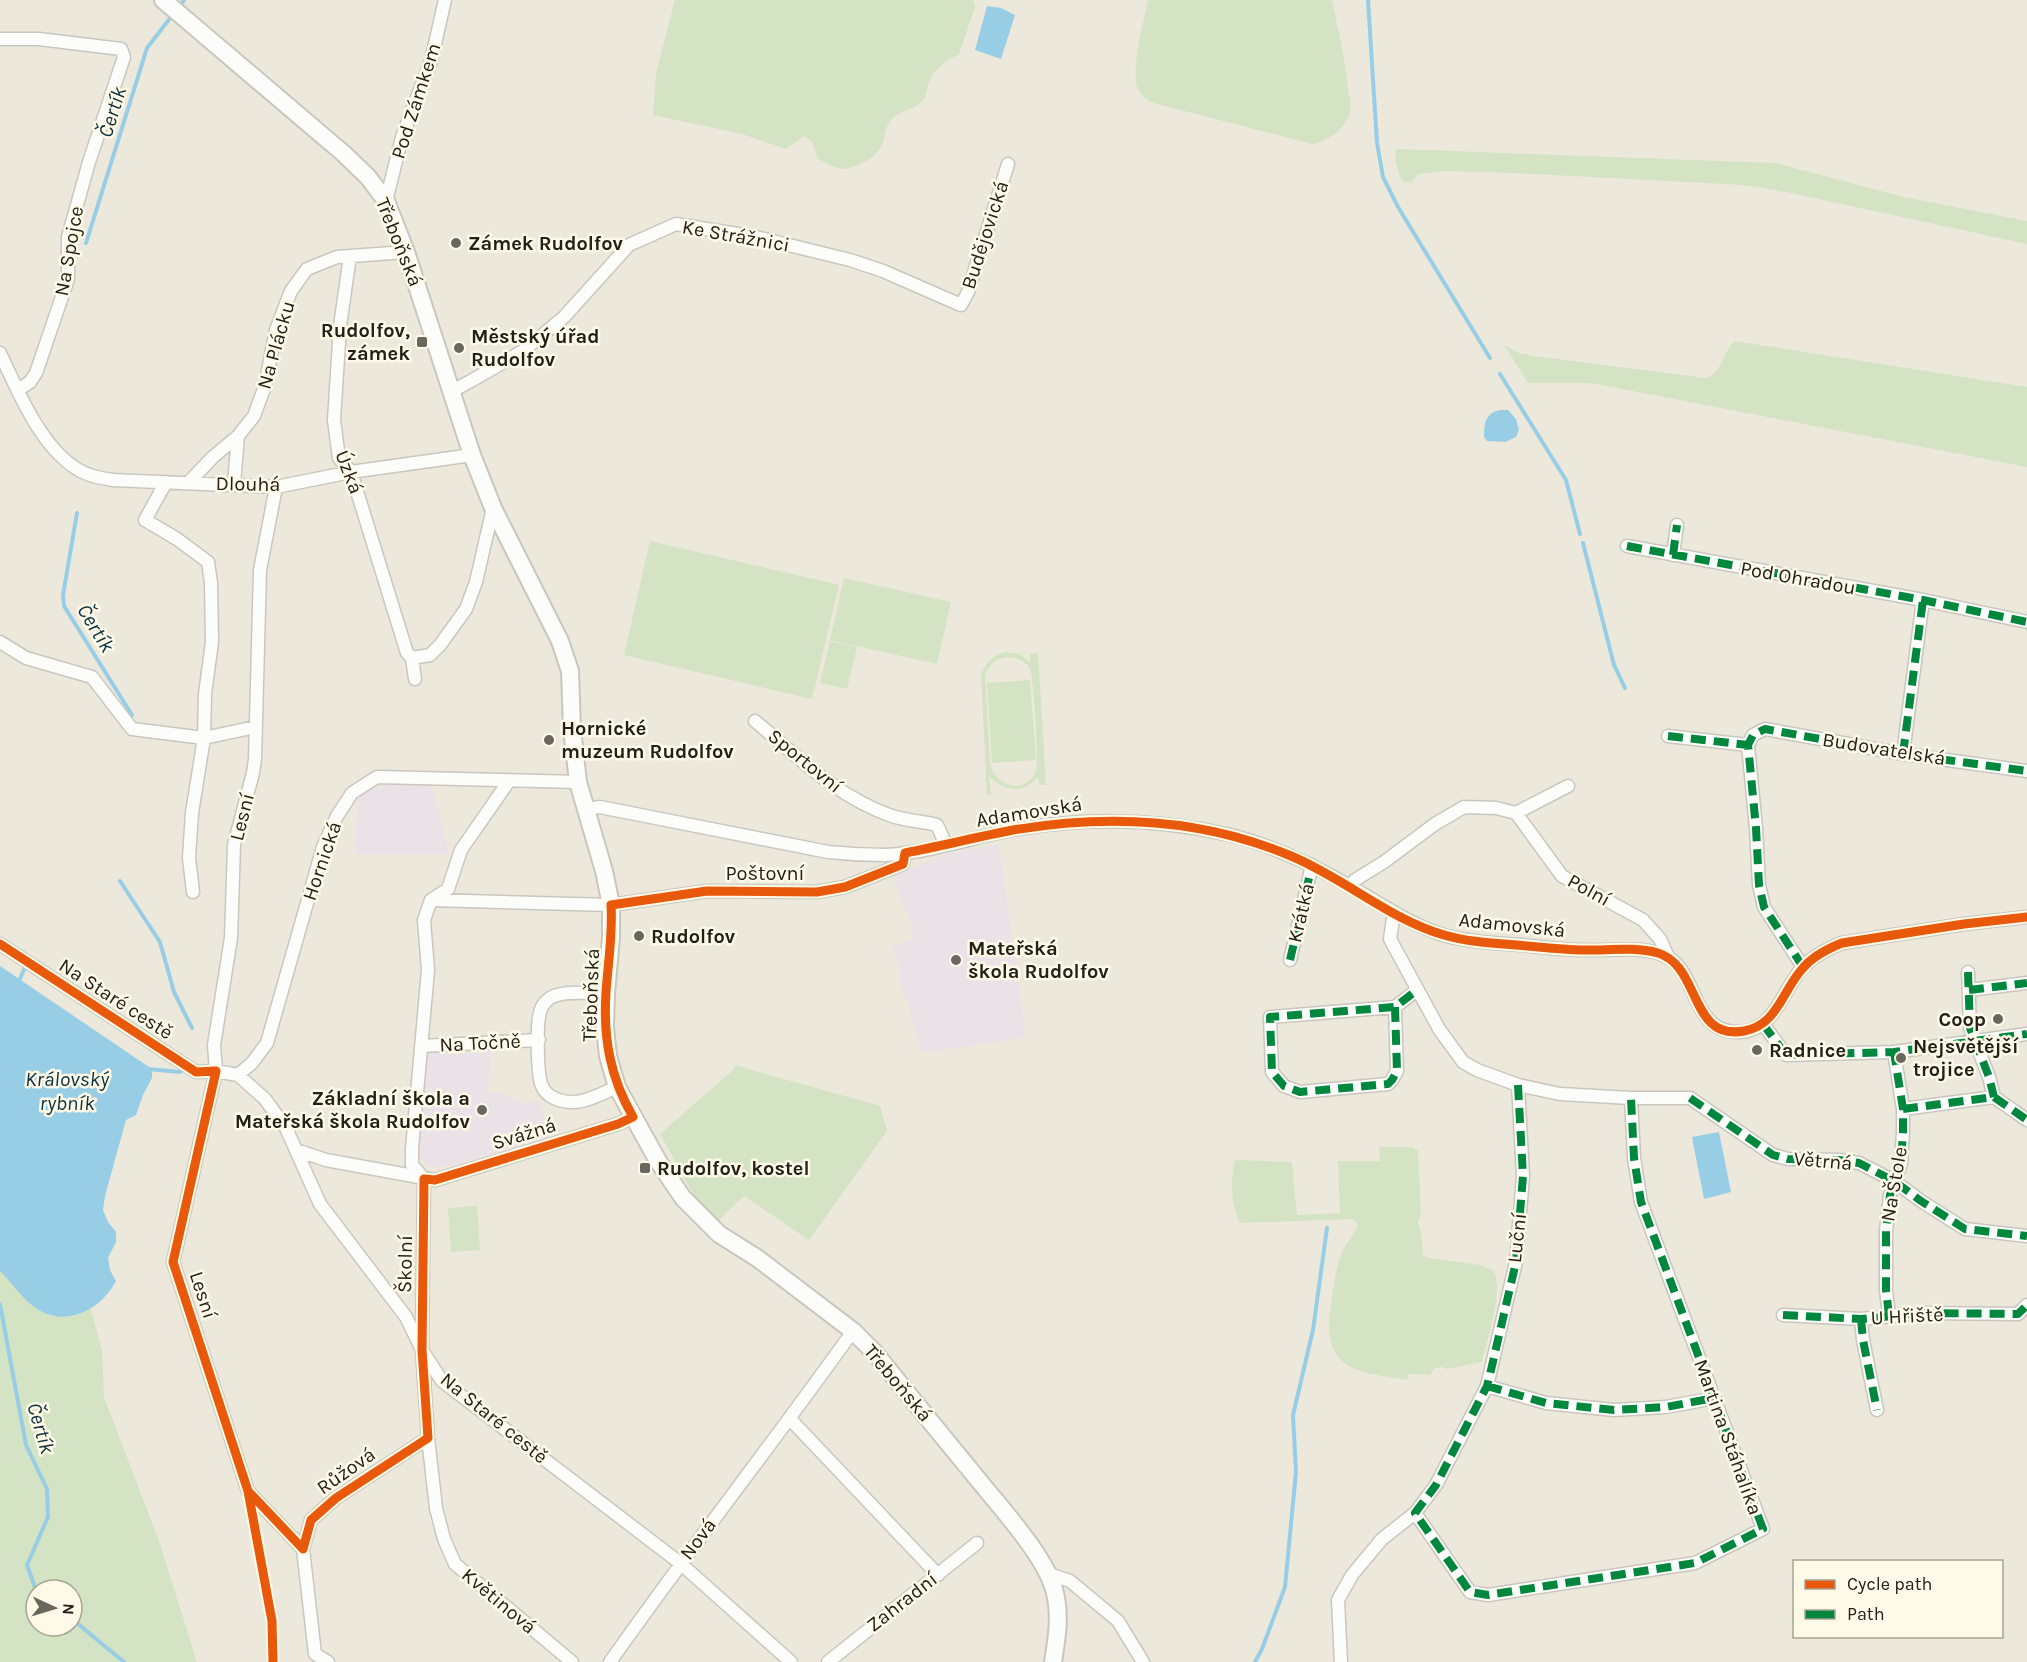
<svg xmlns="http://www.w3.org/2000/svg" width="2027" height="1662" viewBox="0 0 2027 1662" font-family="Karla,sans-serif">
	<rect width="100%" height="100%" fill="#ece9dc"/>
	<path fill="#ebe2e7" d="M392,783L432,784L449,854H354L358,803L355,802L364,792Z
		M999,844L1026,1037L923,1053L898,975L901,972L891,948L915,937L893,876L947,854Z
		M481,1049H491L488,1093H506V1098H517L520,1105L539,1100L544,1117L548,1116L549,1121L545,1123L550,1138L453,1166L430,1167L421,1160L418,1153L428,1052L444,1050L481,1054Z"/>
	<path fill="#d4e3c3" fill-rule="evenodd" d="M675,0H973L975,7L959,54C946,61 934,69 929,83C925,91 928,97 920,103C911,111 898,110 889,123C884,130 885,138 882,145C876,158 858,167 844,169C836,169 825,162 818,159L812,142L804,136L786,149L742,134L653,115L656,73Z
		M1148,0H1332C1338,29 1345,59 1348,89C1349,96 1352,105 1350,112C1347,127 1326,143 1312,144L1150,102C1146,99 1141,95 1139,91C1129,75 1144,20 1148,0Z
		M1399,149L1775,163L1904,197L2027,221V244L1786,192L1744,185L1512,173L1446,171L1418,174L1411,183L1402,181C1398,171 1394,161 1396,150Z
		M1735,341L2027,387V467L1591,383H1528L1504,345L1519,353L1534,356L1706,378C1722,374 1723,350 1735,341Z
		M650,541L839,585L812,699L624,655Z
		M844,578L951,602L937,664L830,640Z
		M830,641L857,647L847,689L820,683Z
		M1006,652L1019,654L1030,662V654L1038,653L1046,785H1039L1038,777C1023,794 1004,792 989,776L991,794L987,795L981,676C985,662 993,655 1006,652ZM1006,657C1016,657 1025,660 1030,669C1034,678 1039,762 1036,771C1026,796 994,787 990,762L985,676C989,665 995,659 1006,657Z
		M1030,680L1036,760L992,763L987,683Z
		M735,1065L880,1106L887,1131L809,1240L744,1196L718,1221L697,1201L660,1134L734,1069Z
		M1379,1147H1412L1418,1151L1421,1213L1418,1223L1421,1232L1423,1255L1429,1258L1480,1265L1494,1271C1504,1293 1487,1338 1482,1362L1446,1369L1442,1367L1435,1368L1430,1375L1409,1374L1407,1380C1364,1372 1326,1374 1329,1318C1332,1298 1334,1276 1340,1257C1343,1246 1357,1232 1358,1224L1353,1219L1240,1223C1231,1204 1230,1180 1235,1160L1292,1162L1297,1215L1340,1213L1338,1161H1380Z
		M477,1206L480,1250L451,1252L448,1208Z
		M0,1271L14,1285L72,1317L91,1309L102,1351L104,1397L159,1541L197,1662H0ZM36,1590H72V1626H36Z"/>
	<path fill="#97cee5" d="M987,6L1001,8L1015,15L1001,59L975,50Z
		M1501,410H1508L1516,419L1519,430L1516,437L1505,442L1487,441L1484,437C1484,423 1486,412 1501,410Z
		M0,966L152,1069V1078L143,1095L136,1115L126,1120L105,1196L103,1210L108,1222L116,1232V1242L108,1258L110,1270L116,1281C100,1312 62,1329 33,1306C21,1297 11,1282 0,1271Z
		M1719,1132L1731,1192L1704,1199L1692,1137Z"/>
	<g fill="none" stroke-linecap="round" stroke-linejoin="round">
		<path stroke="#97cee5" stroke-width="4" d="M1368,0L1377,143L1383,177L1398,207L1490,358
			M178,8L184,0
			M86,243L147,48L174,13
			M1500,374L1566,480L1580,534
			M77,513L63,595L64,606L132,715
			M1583,543L1614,665L1625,688
			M120,881L160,942L174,992L192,1028
			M18,983L26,965
			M148,1069L180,1072L182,1069
			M0,1304L26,1445L47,1489L48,1517L27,1565L36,1590
			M72,1619L124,1662
			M1255,1662L1262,1649L1285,1587L1296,1472L1293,1415L1313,1330L1327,1228"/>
		<g stroke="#c9c7bd" stroke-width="15">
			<path id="minor" d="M0,39H39L121,49L124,57L89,162L68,237V279L36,373L30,382L18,390
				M386,201L402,137L431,61L445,0
				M350,256L340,326L334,420L339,458L351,472L407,653L412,658L415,679
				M0,353C18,391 40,446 77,469C88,476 100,478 113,480L276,487L351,472L472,455
				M452,391L469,382L523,351L564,317L629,245L676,224L756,237L850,260L883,271L961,305L968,292L1008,164
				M166,482L145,520L177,539L208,562L211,583L212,642L205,694L204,738L192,813L189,858L193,892
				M188,483L213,457L238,436
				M234,484L238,436L254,416L265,386L276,330L291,291L307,269L337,257L406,252
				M276,487L260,570L255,759L253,773L234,845L231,938L214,1045L216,1071L173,1262L248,1491L303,1549
				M1627,546L1923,600L2027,622
				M1673,555L1677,525
				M0,642L26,658L92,677L132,729L204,738L255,727
				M412,658L430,655L440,645L466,609L476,582L493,508
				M755,721C798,757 837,797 892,816C907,821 922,821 937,825L946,845
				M1668,736L1748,745
				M1903,754L1923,600
				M509,781L461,850L448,889L431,900L424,920L428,970L412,1149V1165L424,1179L422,1350L428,1438L436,1508L444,1539L455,1564L572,1662
				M585,809L600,807L828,852C847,854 866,855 885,855C928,853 970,838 1012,830C1085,817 1157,818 1230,835C1272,845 1311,864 1348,885C1379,903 1409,924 1443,935C1469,942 1495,943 1521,945C1541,947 1562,950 1583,950C1609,951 1636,946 1661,954C1700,967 1688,1034 1740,1032C1776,1030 1783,988 1804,966C1815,955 1828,949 1842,943L1964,924L2027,917
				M1516,813L1562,876L1643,920L1660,939L1668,957
				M1350,886L1355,880L1384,862L1435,824L1464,807L1496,808L1516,813L1568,786
				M431,900L611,905L707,891L817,892L845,887L903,864L905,853
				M1394,912L1390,939L1439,1029L1463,1062L1477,1070L1518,1085L1560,1094L1631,1098H1690L1773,1155L1788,1159L1839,1160L1859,1163L1894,1181L1921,1201L1965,1229L2027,1236
				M0,944L196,1072L216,1071L238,1075L265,1099L286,1128L320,1204L406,1317L422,1350L442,1381L680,1563L791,1662
				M1290,960L1312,865
				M1803,967L1764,907L1759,885L1756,828L1748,745L1753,735L1765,729L1903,754L2027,771
				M1968,972L1970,1028L1989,1077L1994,1097
				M1969,990L2027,983
				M606,994C592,993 562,990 550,998C544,1002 540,1009 539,1017C537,1028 537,1077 542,1086C547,1098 561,1102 573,1102C588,1102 604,1092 617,1087
				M1395,1007L1397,1071L1392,1080L1388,1084L1300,1092L1284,1086L1272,1072L1270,1017L1395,1007L1417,990
				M1763,1024L1786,1055L1894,1052L2027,1034
				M421,1046L539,1040
				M238,1075L252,1063L267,1043L323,847L337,816L352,793L377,777L578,782
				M1903,1109L1994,1097L2027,1120
				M296,1150L326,1160L435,1180L618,1124L633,1117
				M1783,1315L1861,1319L1923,1313L2018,1314L2027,1305
				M1889,1315L1886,1290V1231L1890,1195L1901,1164L1903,1132V1109L1894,1052
				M1861,1319L1863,1340L1877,1410
				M1487,1386L1546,1403L1614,1410L1666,1407L1714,1398
				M790,1419L938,1575
				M1415,1513L1470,1592L1488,1595L1695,1563L1763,1529L1641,1202L1634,1158L1631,1098
				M1049,1574L1070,1581L1118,1621L1143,1662
				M328,1662L315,1654L303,1549L311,1520L336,1498L428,1438
				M610,1662C689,1550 773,1443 853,1331
				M828,1662L977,1543
				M1341,1662L1338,1600L1352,1575L1382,1539L1415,1513L1436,1485L1487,1386L1516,1262L1523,1176L1518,1085"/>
		</g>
		<g stroke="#c9c7bd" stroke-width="20">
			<path id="major" d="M163,0L343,153L368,177L386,201L406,252L472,455L493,508L560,641L570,671L572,729L578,782L604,871L611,905V937L606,994L605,1027L608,1056L617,1087L658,1161L683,1198L719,1234L757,1258L853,1331L875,1353C911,1398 948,1443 985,1488C1007,1515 1044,1556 1054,1589C1061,1614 1057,1638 1053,1662"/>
		</g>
		<use href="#minor" stroke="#fcfcfa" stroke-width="12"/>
		<use href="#major" stroke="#fcfcfa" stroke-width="16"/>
		<path stroke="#00873e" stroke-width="8" stroke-dasharray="15 8" stroke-linecap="butt" d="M1627,546L1923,600L2027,622
			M1673,555L1677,525
			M1668,736L1748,745
			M1903,754L1923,600
			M1290,960L1312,865
			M1803,967L1764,907L1759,885L1756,828L1748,745L1753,735L1765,729L1903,754L2027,771
			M1968,972L1970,1028L1989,1077L1994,1097
			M1969,990L2027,983
			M1395,1007L1397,1071L1392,1080L1388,1084L1300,1092L1284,1086L1272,1072L1270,1017L1395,1007L1417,990
			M1763,1024L1786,1055L1894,1052L2027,1034
			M1518,1085L1523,1176L1516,1262L1491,1370L1487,1386L1436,1485L1415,1513L1470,1592L1488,1595L1695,1563L1763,1529L1641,1202L1634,1158L1631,1098
			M1690,1098L1773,1155L1788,1159L1839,1160L1859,1163L1894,1181L1921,1201L1965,1229L2027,1236
			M1903,1109L1994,1097L2027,1120
			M1783,1315L1861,1319L1923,1313L2018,1314L2027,1305
			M1889,1315L1886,1290V1231L1890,1195L1901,1164L1903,1132V1109L1894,1052
			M1861,1319L1863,1340L1877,1410
			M1487,1386L1546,1403L1614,1410L1666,1407L1714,1398"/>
		<g stroke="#fffae8" stroke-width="13">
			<path id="cycleway" d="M0,944L196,1072L216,1071L173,1262L248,1491L272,1621L273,1662
				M248,1491L303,1549L311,1520L336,1498L428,1438L422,1350L424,1179L435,1180L618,1124L633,1117C610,1077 603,1038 606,992C608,963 613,934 611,905L707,891L817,892L845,887L903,864L905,853C941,846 977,837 1013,830C1107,814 1202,818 1291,856C1344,878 1389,919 1444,935C1468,942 1492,943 1517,945C1538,947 1559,949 1580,950C1605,951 1633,946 1658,953C1701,966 1689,1041 1744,1031C1777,1026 1783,989 1803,968C1813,956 1827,949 1842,943L1964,924L2027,917"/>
		</g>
		<use href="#cycleway" stroke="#e8590c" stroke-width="9"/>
	</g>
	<g fill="#69665d" stroke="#fffae8" stroke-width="2">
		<circle cx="456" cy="243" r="6"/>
		<rect x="416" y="336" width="12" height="12" rx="3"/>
		<circle cx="459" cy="348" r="6"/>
		<circle cx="549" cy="740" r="6"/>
		<circle cx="639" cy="936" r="6"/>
		<circle cx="956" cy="960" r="6"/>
		<circle cx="1998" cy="1019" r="6"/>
		<circle cx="1757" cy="1050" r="6"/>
		<circle cx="1901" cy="1058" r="6"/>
		<circle cx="482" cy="1110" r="6"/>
		<rect x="639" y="1162" width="12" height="12" rx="3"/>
	</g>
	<g text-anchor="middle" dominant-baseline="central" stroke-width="5" stroke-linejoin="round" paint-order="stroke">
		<g font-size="20" fill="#222018" stroke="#fffae8">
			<text transform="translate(416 101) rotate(-72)">Pod Zámkem</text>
			<text transform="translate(985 235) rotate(-72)">Budějovická</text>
			<text transform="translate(736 236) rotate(10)">Ke Strážnici</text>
			<text transform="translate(399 242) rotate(68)">Třeboňská</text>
			<text transform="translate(69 251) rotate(-80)">Na Spojce</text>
			<text transform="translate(276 345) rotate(-74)">Na Plácku</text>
			<text transform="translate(349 472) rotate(69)">Úzká</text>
			<text transform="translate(248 484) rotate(1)">Dlouhá</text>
			<text transform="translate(1798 578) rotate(10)">Pod Ohradou</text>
			<text transform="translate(1884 749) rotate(9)">Budovatelská</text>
			<text transform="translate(805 761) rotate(39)">Sportovní</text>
			<text transform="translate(1029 812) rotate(-9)">Adamovská</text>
			<text transform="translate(242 817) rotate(-76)">Lesní</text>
			<text transform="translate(322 861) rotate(-71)">Hornická</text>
			<text x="765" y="873">Poštovní</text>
			<text transform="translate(1589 890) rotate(29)">Polní</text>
			<text transform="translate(1301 913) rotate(-77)">Krátká</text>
			<text transform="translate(1512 925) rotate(6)">Adamovská</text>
			<text transform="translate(591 995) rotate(-88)">Třeboňská</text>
			<text transform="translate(116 999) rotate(33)">Na Staré cestě</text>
			<text transform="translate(480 1043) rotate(-3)">Na Točně</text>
			<text transform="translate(524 1134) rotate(-17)">Svážná</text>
			<text transform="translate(1823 1161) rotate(5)">Větrná</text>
			<text transform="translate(1894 1184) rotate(-80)">Na Štole</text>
			<text transform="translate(1517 1238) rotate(-84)">Luční</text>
			<text transform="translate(405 1264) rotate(-89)">Školní</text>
			<text transform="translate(203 1295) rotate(72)">Lesní</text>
			<text transform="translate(1907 1316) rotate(-3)">U Hřiště</text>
			<text transform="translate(898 1383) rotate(50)">Třeboňská</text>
			<text transform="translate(494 1418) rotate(39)">Na Staré cestě</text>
			<text transform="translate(1728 1437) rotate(70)">Martina Stáhalíka</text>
			<text transform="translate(346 1471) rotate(-35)">Růžová</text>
			<text transform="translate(698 1539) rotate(-53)">Nová</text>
			<text transform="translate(499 1601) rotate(40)">Květinová</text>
			<text transform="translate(902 1602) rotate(-38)">Zahradní</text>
		</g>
		<g font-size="20" font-weight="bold" fill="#222018" stroke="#fffae8" text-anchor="start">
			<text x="468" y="243">Zámek Rudolfov</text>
			<text x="410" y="330" text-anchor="end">Rudolfov,<tspan x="410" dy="23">zámek</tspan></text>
			<text x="471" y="336">Městský úřad<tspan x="471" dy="23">Rudolfov</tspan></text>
			<text x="561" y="728">Hornické<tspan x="561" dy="23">muzeum Rudolfov</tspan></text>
			<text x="651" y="936">Rudolfov</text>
			<text x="968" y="948">Mateřská<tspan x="968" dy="23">škola Rudolfov</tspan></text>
			<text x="1986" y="1019" text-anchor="end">Coop</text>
			<text x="1913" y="1046">Nejsvětější<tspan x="1913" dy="23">trojice</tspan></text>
			<text x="1769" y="1050">Radnice</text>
			<text x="470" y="1098" text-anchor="end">Základní škola a<tspan x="470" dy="23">Mateřská škola Rudolfov</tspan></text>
			<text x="657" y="1168">Rudolfov, kostel</text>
		</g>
		<g font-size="21" font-style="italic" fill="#0b3040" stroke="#fffae8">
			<text transform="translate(112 112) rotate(-73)">Čertík</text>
			<text transform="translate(96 628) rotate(59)">Čertík</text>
			<text x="67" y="1079">Královský<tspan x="67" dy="24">rybník</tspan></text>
			<text transform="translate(41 1428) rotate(74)">Čertík</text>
		</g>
	</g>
	<rect x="1793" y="1560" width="210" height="78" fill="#fffae8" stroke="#a7a395" stroke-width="1.5"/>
	<rect x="1805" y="1580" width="30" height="9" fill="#e8590c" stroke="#a7a395" stroke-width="1.5"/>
	<text x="1847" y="1590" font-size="18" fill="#222018">Cycle path</text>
	<rect x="1805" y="1610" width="30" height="9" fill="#00873e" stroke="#a7a395" stroke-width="1.5"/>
	<text x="1847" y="1620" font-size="18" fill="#222018">Path</text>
	<g transform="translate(54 1608) rotate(94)"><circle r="28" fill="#fffae8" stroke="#a7a395" stroke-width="1.5"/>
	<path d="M0-4.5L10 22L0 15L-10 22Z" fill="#69665d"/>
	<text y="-9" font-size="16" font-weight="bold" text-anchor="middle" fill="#222018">N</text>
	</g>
</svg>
